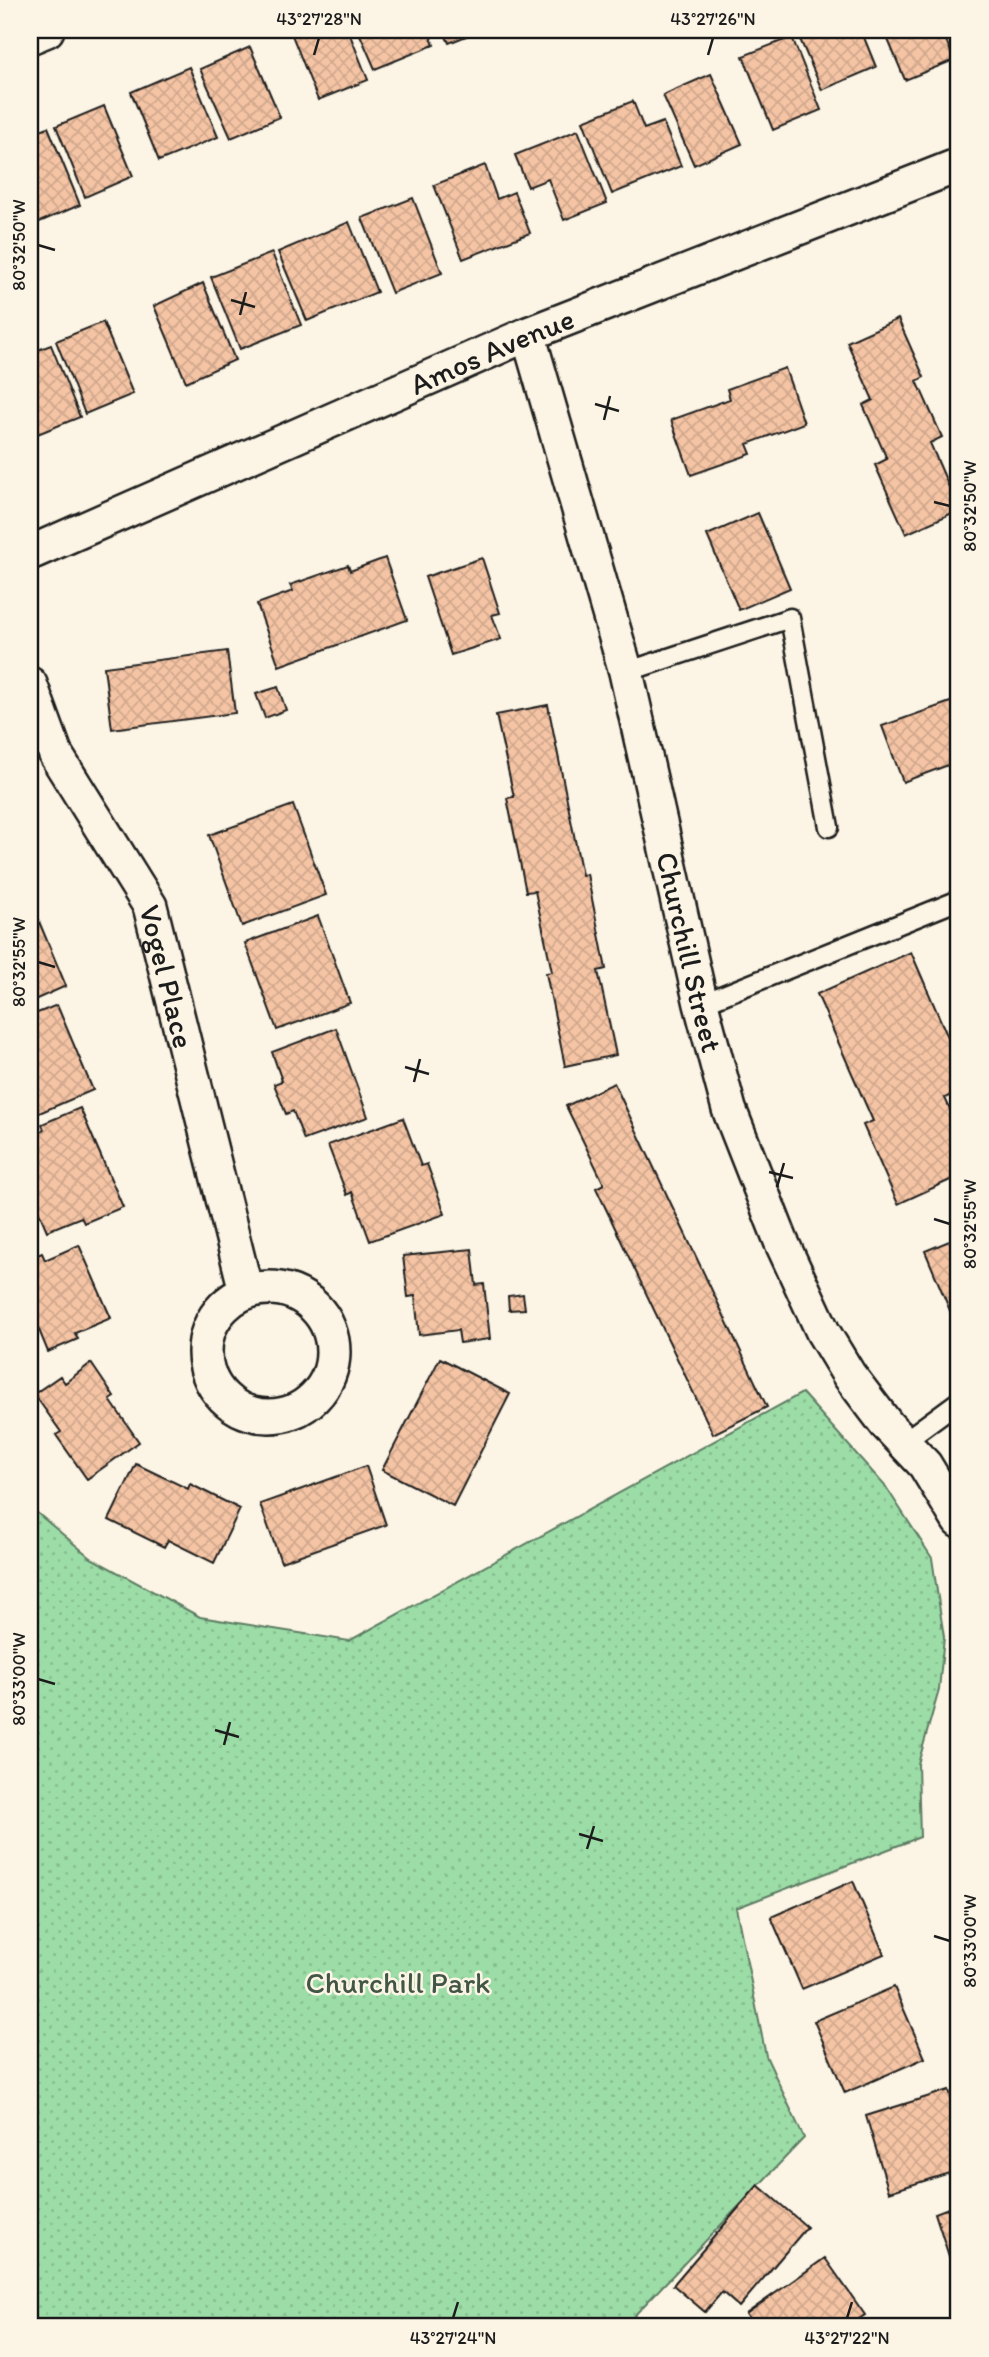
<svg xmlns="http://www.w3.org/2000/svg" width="989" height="2357" viewBox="0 0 989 2357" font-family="Itim,sans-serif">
	<defs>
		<pattern id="park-dots" width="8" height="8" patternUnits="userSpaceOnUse" patternTransform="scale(1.75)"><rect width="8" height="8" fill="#9cdda7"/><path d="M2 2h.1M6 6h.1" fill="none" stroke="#86bd8f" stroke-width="1.8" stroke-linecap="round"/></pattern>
		<pattern id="building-cross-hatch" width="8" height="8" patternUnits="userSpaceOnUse" patternTransform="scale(1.75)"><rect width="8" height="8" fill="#f5c4a4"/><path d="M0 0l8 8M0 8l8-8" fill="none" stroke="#d1a88d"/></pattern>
	</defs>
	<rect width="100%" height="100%" fill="#fcf5e5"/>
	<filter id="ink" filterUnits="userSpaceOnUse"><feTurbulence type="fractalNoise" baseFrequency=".0143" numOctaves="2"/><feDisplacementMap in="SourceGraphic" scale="14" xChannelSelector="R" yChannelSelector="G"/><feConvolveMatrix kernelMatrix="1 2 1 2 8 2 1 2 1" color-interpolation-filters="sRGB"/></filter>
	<g filter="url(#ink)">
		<path fill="url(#park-dots)" stroke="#5c7c62" stroke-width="2" d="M802,1393L886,1487L932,1558L944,1637L939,1690L918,1764L920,1837L736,1908L766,2056L804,2138L630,2320L632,2327H30V1507L91,1558L200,1617L349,1641Z"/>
		<path fill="url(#building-cross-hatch)" stroke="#1c1c1c" stroke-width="2" d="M290,30H348L368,80L318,100Z
			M358,30H428L434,45L375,69Z
			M443,30H481L449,43Z
			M796,30H861L876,67L822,90Z
			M884,30H942L954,60L905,80Z
			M792,37L821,110L773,130L743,56Z
			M250,47L280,117L231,138L200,69Z
			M189,67L218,137L159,161L131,92Z
			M711,74L742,144L694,165L663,95Z
			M633,101L644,129L663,122L681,166L612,194L583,121Z
			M104,106L133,176L85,197L56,126Z
			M48,127L80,205L30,226V134Z
			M578,130L607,203L564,220L548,179L528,187L515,155Z
			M485,165L497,199L514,192L530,233L463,259L434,185Z
			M413,198L442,273L392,293L362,218Z
			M349,222L377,292L307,321L278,252Z
			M272,253L301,325L240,349L211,277Z
			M203,283L235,360L186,382L154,306Z
			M898,319L924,377L917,381L942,437L930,443L959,510L906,534L875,465L887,459L863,405L873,400L847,342Z
			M103,322L133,394L85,414L56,341Z
			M51,345L80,417L30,437V353Z
			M785,368L804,423L747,444L751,454L691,475L671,420L730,399L727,389Z
			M758,513L790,588L739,610L707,535Z
			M385,558L407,620L279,666L257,604L293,591L290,585L348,565L350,571Z
			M482,558L500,613L492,615L501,639L451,655L425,577Z
			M227,651L235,713L112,729L104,667Z
			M278,687L286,710L265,718L256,694Z
			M959,699V761L903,782L882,726Z
			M548,705L582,875L587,874L606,969L598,971L616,1055L565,1066L546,973L552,972L535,891L526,892L507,798L514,797L496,715Z
			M293,805L326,895L242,926L209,835Z
			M30,900L66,986L30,1002Z
			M318,916L350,1003L277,1030L245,943Z
			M911,952L959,1063V1091L945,1098L959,1129V1176L898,1204L863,1125L873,1121L817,994Z
			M57,1005L93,1090L30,1117V1016Z
			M336,1028L368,1117L304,1140L293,1111L286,1114L274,1084L282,1081L272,1052Z
			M614,1083L767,1407L713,1434L596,1188L604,1184L566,1106Z
			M80,1108L123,1207L84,1223L81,1217L47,1231L30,1191V1136L44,1130L42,1124Z
			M403,1118L421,1166L427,1164L445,1214L370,1241L352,1192L347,1195L328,1145Z
			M959,1237V1324L956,1325L925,1251Z
			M79,1245L111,1318L75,1333L78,1339L48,1352L30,1308V1258L42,1253L45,1260Z
			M472,1249L476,1285L484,1284L490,1339L460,1343L458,1330L419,1335L415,1296L408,1297L403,1256Z
			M523,1294L525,1309L509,1310L508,1296Z
			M440,1358L510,1394L453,1506L382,1470Z
			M91,1363L114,1397L110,1400L139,1442L87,1479L56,1435L61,1432L34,1394L60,1376L65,1383Z
			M136,1464L188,1489L190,1484L240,1509L214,1563L168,1540L164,1547L109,1520Z
			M366,1466L386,1525L281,1562L260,1504Z
			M853,1881L884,1954L802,1989L771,1917Z
			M894,1987L925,2058L845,2093L814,2021Z
			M949,2090L959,2123V2170L889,2192L866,2116Z
			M758,2185L807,2227L739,2307L722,2292L705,2312L673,2285Z
			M959,2204V2287L935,2213Z
			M825,2258L865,2315L847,2327H755L746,2314Z"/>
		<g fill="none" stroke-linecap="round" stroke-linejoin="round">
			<g stroke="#1c1c1c" stroke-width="23">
				<path id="lane" d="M626,672L790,618L829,827
					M701,1004L959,900
					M903,1442L959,1401"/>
			</g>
			<g stroke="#1c1c1c" stroke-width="38">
				<g id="street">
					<path d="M30,37L47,30"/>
					<path id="s1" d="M528,334L626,672L701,1004L729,1109L781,1241L823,1332L849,1375L887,1425L925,1465L959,1521"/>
					<path id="s2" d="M30,553L528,334L959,165"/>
					<path id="s3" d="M30,684L56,755L150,906L246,1291"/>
					<circle cx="269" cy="1352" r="64"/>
				</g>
			</g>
			<use href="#lane" stroke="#fcf5e5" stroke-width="18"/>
			<use href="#street" stroke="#fcf5e5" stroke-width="33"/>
		</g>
	</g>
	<path fill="none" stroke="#1c1c1c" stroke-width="2.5" d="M314,55L319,38M708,55L713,38M38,245L55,250M231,300L255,307M240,315L246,292M595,404L619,411M604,420L610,396M934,502L950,506M38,962L55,967M405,1067L429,1074M414,1082L420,1059M769,1172L793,1178M777,1187L784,1163M934,1219L950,1224M38,1679L55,1684M215,1730L239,1737M224,1745L230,1722M579,1834L603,1841M587,1849L594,1826M934,1936L950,1941M453,2318L458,2302M847,2318L852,2302"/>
	<g text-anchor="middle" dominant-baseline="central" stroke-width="5" stroke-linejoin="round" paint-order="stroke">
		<g font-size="30" fill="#1c1c1c" stroke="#fcf5e5">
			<text stroke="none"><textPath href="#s2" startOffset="504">Amos Avenue</textPath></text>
			<text stroke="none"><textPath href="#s1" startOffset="639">Churchill Street</textPath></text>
			<text stroke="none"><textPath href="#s3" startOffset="326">Vogel Place</textPath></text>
		</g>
		<g font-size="30" fill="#425646" stroke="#fcf5e5">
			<text x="398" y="1982">Churchill Park</text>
		</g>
	</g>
	<rect width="989" height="2357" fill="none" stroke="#fcf5e5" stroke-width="77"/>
	<rect x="38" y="38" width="912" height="2280" fill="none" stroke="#1c1c1c" stroke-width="2.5"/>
	<g font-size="18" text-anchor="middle" fill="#1c1c1c">
		<text x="319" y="25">43°27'28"N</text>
		<text x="713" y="25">43°27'26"N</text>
		<text transform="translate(19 245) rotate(-90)" y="6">80°32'50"W</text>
		<text transform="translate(970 506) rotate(-90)" y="6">80°32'50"W</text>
		<text transform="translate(19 962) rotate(-90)" y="6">80°32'55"W</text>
		<text transform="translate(970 1224) rotate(-90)" y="6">80°32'55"W</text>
		<text transform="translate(19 1679) rotate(-90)" y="6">80°33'00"W</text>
		<text transform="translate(970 1941) rotate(-90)" y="6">80°33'00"W</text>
		<text x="453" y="2344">43°27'24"N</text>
		<text x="847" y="2344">43°27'22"N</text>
	</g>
</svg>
